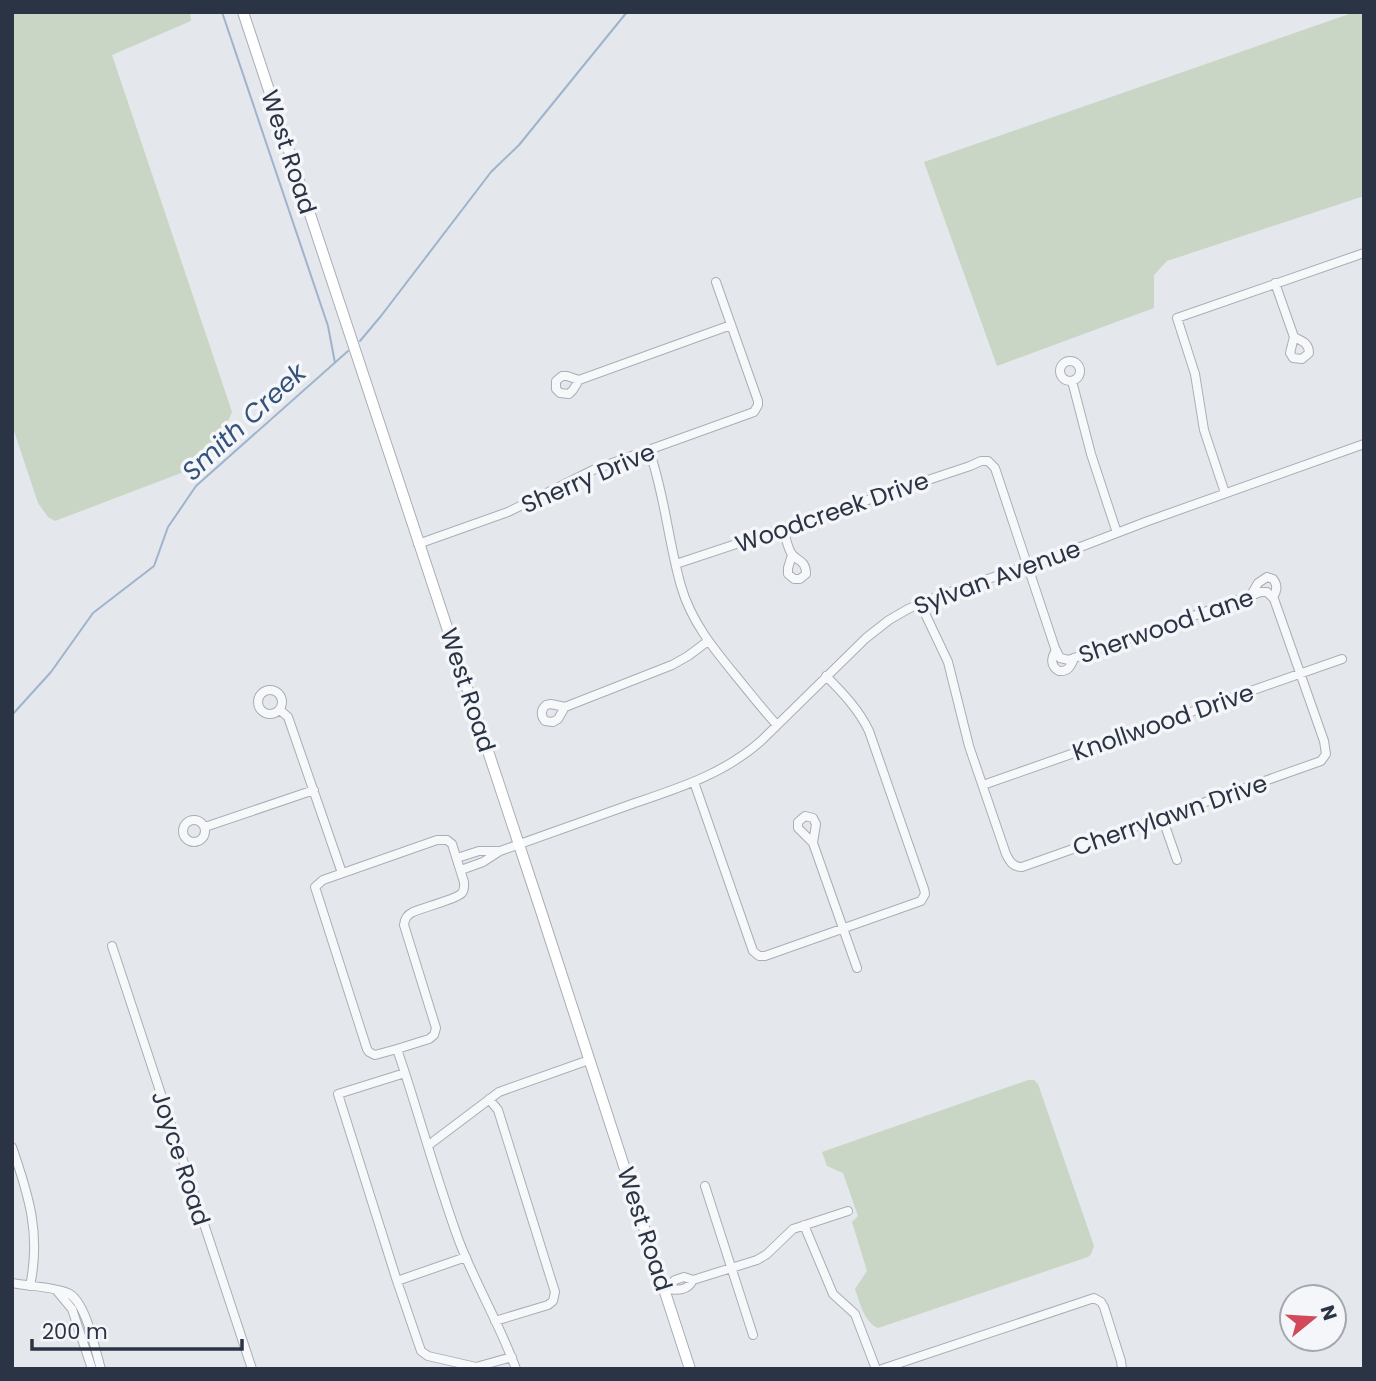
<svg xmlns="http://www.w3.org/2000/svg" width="1376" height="1381" viewBox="0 0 1376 1381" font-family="Poppins,sans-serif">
	<rect width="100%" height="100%" fill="#e4e7ec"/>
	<path fill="#c9d6c5" d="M12,12H190L191,21L112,55L232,412L214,453L181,473L55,521L48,517L38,503L12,425Z
		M1355,12H1364V196L1167,261L1154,275V308L997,366L924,162Z
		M1028,1080H1034L1038,1084L1094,1246L1091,1254L1088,1257L878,1328C864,1322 860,1303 855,1289L867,1271L852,1222L858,1216L843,1173L827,1166L822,1152Z"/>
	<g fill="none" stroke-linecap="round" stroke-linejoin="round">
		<path stroke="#9fb4cc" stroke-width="2" d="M222,12L328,326L335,363
			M360,341L381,316L491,172L519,145L627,12
			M12,715L51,672L93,613L154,566L168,527L196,486L348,351"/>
		<g stroke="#a9aeb7" stroke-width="10">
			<path id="street" d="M1275,283L1294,337C1302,341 1309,343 1309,353L1302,359L1293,358L1290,353L1294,337
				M1060 371a10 10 0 1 1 20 0a10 10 0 1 1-20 0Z
				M579,380L567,376H562L556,381V389L560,393L569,394L573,390L579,380L731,325
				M1072,381L1091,454L1117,533
				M649,450C665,495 668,541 681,586C691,621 713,648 736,676C750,693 763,710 777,725
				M1225,493L1204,430L1195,374L1177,318L1364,253
				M783,529C785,536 787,544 790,551C795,562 806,558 806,574L800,579H794L788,574V568L792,555
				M418,544L508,512L593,470L754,412L758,405V401L716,282
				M676,564L970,466L981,461H988L995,468L1055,648L1060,658L1069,660L1074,658L1261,592H1267L1274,599L1324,741L1326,754L1321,761L1022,867C1013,867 1010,862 1006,854L969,746L948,662L920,603
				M1251,595L1258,583L1267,577L1273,579C1278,585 1277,591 1273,597
				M1056,650C1051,658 1050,666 1059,671C1068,672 1071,666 1074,658
				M258 702a12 12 0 1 1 24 0a12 12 0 1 1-24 0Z
				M565,707L558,719L553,722L545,721C541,716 540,710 546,705L551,704L565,707L672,665L688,656L708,641
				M280,710L288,717L342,873
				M694,782L753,951L759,956H765L921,901L925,894L924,889L869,731C859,710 843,693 826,676
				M983,785L1342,659
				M1162,817L1177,860
				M183 831a11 11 0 1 1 22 0a11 11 0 1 1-22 0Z
				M205,827L314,790
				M813,843L816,824L813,818L805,816L798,822V828L813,843L857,968
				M457,858L479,851H500
				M461,870L483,862L500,851C544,835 588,820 632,804C679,788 724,774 761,741L866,638L889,620L908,609L941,595L1070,551L1148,521L1364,444
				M112,946L252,1369
				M397,1049L375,1055L369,1052L367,1049L315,887L323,880L437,840H447L452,844L464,882C464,886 465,889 462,893C457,899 422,908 413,912C407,915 405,918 404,925L436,1028L434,1035L429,1039L397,1049L405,1073
				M489,1099L498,1110L555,1292L553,1301L548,1305L495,1321
				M428,1146L434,1141L499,1092L589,1060
				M12,1147C29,1196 41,1234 30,1286
				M705,1186L753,1335
				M804,1225L833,1294L855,1314L876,1369
				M397,1281L466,1257
				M12,1283C27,1286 56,1287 68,1293C86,1301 95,1350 101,1369
				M665,1289C676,1290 687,1292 693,1280L757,1260L767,1254L793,1229L848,1211
				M665,1289L675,1280L684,1277L693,1280
				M57,1291L72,1309L92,1369
				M512,1357L476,1367L428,1356L421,1351L397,1281L338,1094L405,1073C423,1129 439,1186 459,1241C476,1285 500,1325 516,1369
				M882,1369L1094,1298L1101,1302L1104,1307L1121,1361L1122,1369"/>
		</g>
		<g stroke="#a9aeb7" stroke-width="12">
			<path id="secondary" d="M243,12L540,908L690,1369"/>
		</g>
		<use href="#street" stroke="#f7f8fa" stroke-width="8"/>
		<use href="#secondary" stroke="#fff" stroke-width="10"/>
	</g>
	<g text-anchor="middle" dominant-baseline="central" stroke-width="7" stroke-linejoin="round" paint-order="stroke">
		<g font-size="24" fill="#2b3445" stroke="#f4f6f9">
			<text transform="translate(289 152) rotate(72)">West Road</text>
			<text transform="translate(588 478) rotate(-23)">Sherry Drive</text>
			<text transform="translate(832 512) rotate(-19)">Woodcreek Drive</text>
			<text transform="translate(997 577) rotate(-20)">Sylvan Avenue</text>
			<text transform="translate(1166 626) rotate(-19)">Sherwood Lane</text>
			<text transform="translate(468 690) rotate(72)">West Road</text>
			<text transform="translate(1163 722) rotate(-19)">Knollwood Drive</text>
			<text transform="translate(1170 815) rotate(-19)">Cherrylawn Drive</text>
			<text transform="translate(181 1158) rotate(72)">Joyce Road</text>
			<text transform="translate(645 1229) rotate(72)">West Road</text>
		</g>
		<g font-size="26" font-style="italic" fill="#34527a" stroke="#f4f6f9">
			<text transform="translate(244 422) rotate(-43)">Smith Creek</text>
		</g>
	</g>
	<rect width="1376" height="1381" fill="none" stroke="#2b3445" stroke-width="28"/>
	<g transform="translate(1313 1318) rotate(72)"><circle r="33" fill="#f4f6f9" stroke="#a4a8b1" stroke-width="2"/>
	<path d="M0-5L12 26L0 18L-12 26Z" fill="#d1495b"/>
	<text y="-10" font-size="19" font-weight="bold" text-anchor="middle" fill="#2b3445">N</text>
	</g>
	<path d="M32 1339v10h210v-10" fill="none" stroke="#2b3445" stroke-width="3.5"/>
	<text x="42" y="1339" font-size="21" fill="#2b3445" stroke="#f4f6f9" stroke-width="5" paint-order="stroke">200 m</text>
</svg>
